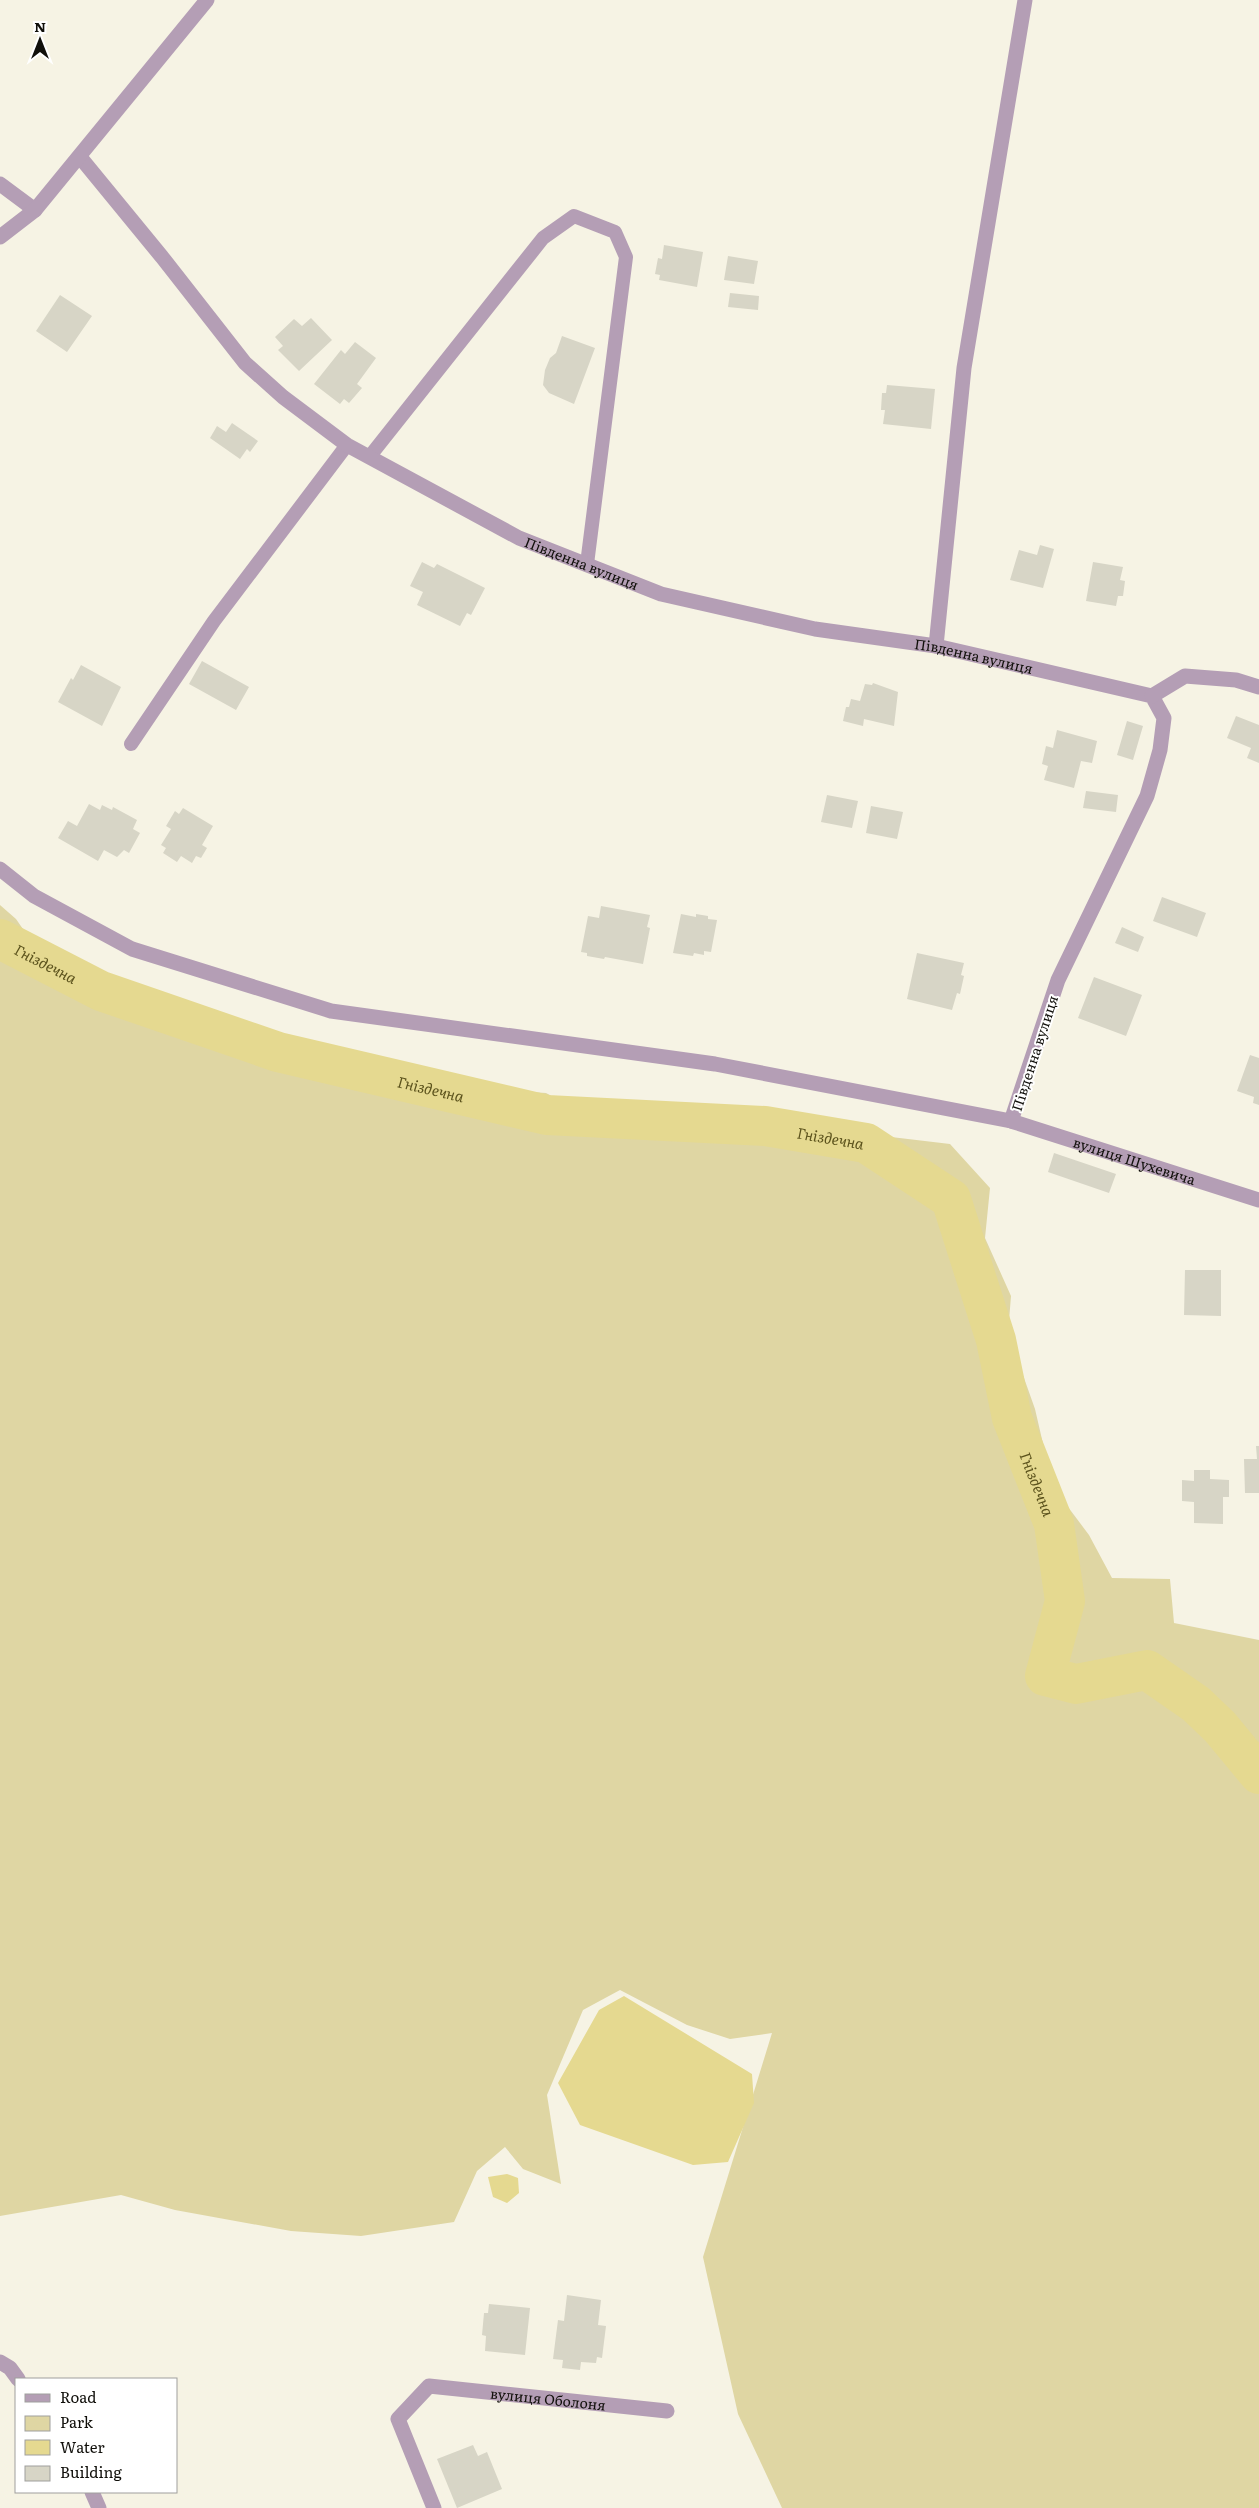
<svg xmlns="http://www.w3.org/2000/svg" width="1259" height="2508" viewBox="0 0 1259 2508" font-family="Literata,serif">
	<rect width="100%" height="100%" fill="#f6f3e4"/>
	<path fill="#dfd6a3" d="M0,905L16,919L59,981L183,1039L235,1051L372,1092L437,1100L499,1090L546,1093L604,1124L658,1123L686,1110L749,1141L807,1127L950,1144L990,1188L985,1238L1011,1296L1008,1333L1035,1409L1053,1487L1089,1535L1112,1578L1170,1579L1174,1623L1259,1640V2508H782L738,2414L703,2257L772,2033L730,2039L687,2025L620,1990L583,2010L547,2095L561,2184L523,2169L505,2147L477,2171L454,2222L361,2236L291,2231L175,2210L121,2195L0,2216Z"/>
	<path fill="#e5d990" d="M624,1996L752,2074L754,2103L728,2162L693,2165L580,2125L558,2083L599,2010Z
		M507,2174L518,2178L519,2193L507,2203L493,2197L488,2177Z"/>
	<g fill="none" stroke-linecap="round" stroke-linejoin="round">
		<path stroke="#e5d990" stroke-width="40" id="s1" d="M0,939L101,991L278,1052L547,1115L765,1126L866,1143L951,1199L996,1340L1012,1418L1054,1524L1065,1601L1045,1676L1076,1684L1147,1670L1196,1704L1220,1727L1259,1774"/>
	</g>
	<path fill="#d7d5c6" d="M664,245L703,252L697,287L659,280L660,275L655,274L658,258L662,259Z
		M728,256L758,261L754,284L724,280Z
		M730,293L759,296L758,310L728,307Z
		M60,295L92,316L67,352L36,331Z
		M311,318L332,340L299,371L278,350L283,346L275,337L294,319L302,326Z
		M562,336L595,348L574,404L549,393L543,385L545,370L550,358L556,353Z
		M355,342L376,358L357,384L362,388L349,403L344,399L340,404L314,384L341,350L345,354Z
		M887,385L935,389L931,429L883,424L885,410H881L882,393H886Z
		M232,423L258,441L250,452L247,449L240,459L210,438L217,426L226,432Z
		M1040,545L1054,549L1043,588L1010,580L1019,550L1037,555Z
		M422,562L434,568L437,564L485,588L471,615L467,613L460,626L417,605L423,592L410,586Z
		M1093,562L1123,567L1120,580L1125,581L1123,596H1118L1116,606L1086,601Z
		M202,661L249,687L236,710L189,684Z
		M81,665L121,687L102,726L58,702L71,678L73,680Z
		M873,683L898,692L894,726L864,719L863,726L843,721L846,707H849L851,699L860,701L865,684L872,685Z
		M1236,716L1259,725V763L1247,758L1251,748L1227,738Z
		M1127,721L1143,726L1133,760L1117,755Z
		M1057,730L1097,741L1092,763L1081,761L1074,788L1044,780L1048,766L1042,764L1046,746L1053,748Z
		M1086,791L1118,795L1116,812L1083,808Z
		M827,795L858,801L852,828L821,822Z
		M89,804L100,810L102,805L112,810L113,807L137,820L133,829L140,833L129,853L124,850L117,857L104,850L98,861L58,838L68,821L77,826Z
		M871,806L903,812L897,839L866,833Z
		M183,808L213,826L202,845L207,848L201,858L196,856L192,863L181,856L177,862L163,853L166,848L161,845L171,829L166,826L175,811L179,814Z
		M1162,897L1206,913L1197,937L1153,921Z
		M601,906L650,915L647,927L650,928L643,964L605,957L604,959L587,956V953L581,952L588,916L599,918Z
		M681,914L696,917V914L708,916V919L717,920L711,952L704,951V955L694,953L693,956L673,953Z
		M1122,927L1144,937L1138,952L1115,943Z
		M917,953L964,963L961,975L964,976L960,994L957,993L952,1010L907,999Z
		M1094,977L1142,995L1126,1036L1078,1018Z
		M1250,1055L1259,1058V1105L1253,1103L1254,1097L1237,1091Z
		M1054,1153L1116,1174L1109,1193L1048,1172Z
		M1185,1270H1221V1316L1184,1315Z
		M1256,1446H1259V1493H1245L1244,1459H1257Z
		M1194,1470H1210V1479L1229,1480V1497H1223V1524L1194,1523V1502L1182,1501V1480L1194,1481Z
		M567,2295L601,2300L598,2325L606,2326L602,2358L597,2357L596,2363L581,2362L580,2370L562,2368L563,2360L553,2359L558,2320L564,2321Z
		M489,2304L530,2308L525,2355L485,2351L486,2336L482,2335L484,2313H488Z
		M473,2445L478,2456L487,2452L502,2489L457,2508L437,2459Z"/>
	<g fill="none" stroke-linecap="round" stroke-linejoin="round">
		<path stroke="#b49eb5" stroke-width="14" d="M370,456L543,238L574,216L615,232L626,257L587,564
			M131,744L214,621L347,445"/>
		<g stroke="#b49eb5" stroke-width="15">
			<path id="s2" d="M80,157L162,257L245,363L283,397L347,445L519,538L661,594L815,629L936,646L1152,696L1164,718L1160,750L1147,796L1058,980L1011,1121"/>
			<path d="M0,184L35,210"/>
			<path d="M0,237L35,210L207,0"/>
			<path d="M936,646L964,368L1025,0"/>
			<path d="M1152,696L1185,676L1236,680L1259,687"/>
			<path id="s3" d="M0,869L34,896L132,949L331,1011L715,1064L1011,1121L1259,1200"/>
			<path d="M0,2362L10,2368L18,2379"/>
			<path d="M92,2492L99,2508"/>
			<path id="s4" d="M434,2508L398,2419L429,2386L667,2411"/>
		</g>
	</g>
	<g text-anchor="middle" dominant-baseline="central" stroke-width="4" stroke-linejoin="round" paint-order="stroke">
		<g font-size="14" fill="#100f0a" stroke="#fff">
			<text stroke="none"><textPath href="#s2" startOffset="658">Південна вулиця</textPath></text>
			<text stroke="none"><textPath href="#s2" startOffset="1062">Південна вулиця</textPath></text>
			<text transform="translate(1034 1053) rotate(-72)">Південна вулиця</text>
			<text stroke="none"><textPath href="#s3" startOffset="1182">вулиця Шухевича</textPath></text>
			<text stroke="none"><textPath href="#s4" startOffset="261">вулиця Оболоня</textPath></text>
		</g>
		<g font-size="15" font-style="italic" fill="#5c531d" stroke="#fff">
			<text stroke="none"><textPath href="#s1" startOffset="52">Гніздечна</textPath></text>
			<text stroke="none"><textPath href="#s1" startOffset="458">Гніздечна</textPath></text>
			<text stroke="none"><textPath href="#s1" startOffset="862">Гніздечна</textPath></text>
			<text stroke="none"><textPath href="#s1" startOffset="1298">Гніздечна</textPath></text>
		</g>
	</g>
	<rect x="15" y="2378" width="162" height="115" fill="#ffffff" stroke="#9f9f9d"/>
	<rect x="25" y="2394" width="25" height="8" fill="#b49eb5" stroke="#9f9f9d"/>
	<text x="60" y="2403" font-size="15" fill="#100f0a">Road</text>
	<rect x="25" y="2416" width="25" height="15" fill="#dfd6a3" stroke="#9f9f9d"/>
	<text x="60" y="2428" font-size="15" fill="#100f0a">Park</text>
	<rect x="25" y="2440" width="25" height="15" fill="#e5d990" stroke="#9f9f9d"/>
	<text x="60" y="2453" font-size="15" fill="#100f0a">Water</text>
	<rect x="25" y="2466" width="25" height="15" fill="#d7d5c6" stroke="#9f9f9d"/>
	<text x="60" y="2478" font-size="15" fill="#100f0a">Building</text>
	<g transform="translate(40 40)" stroke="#ffffff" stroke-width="4" paint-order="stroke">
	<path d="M0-4L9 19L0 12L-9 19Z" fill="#100f0a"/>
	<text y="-8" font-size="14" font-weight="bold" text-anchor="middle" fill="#100f0a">N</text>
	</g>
</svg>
